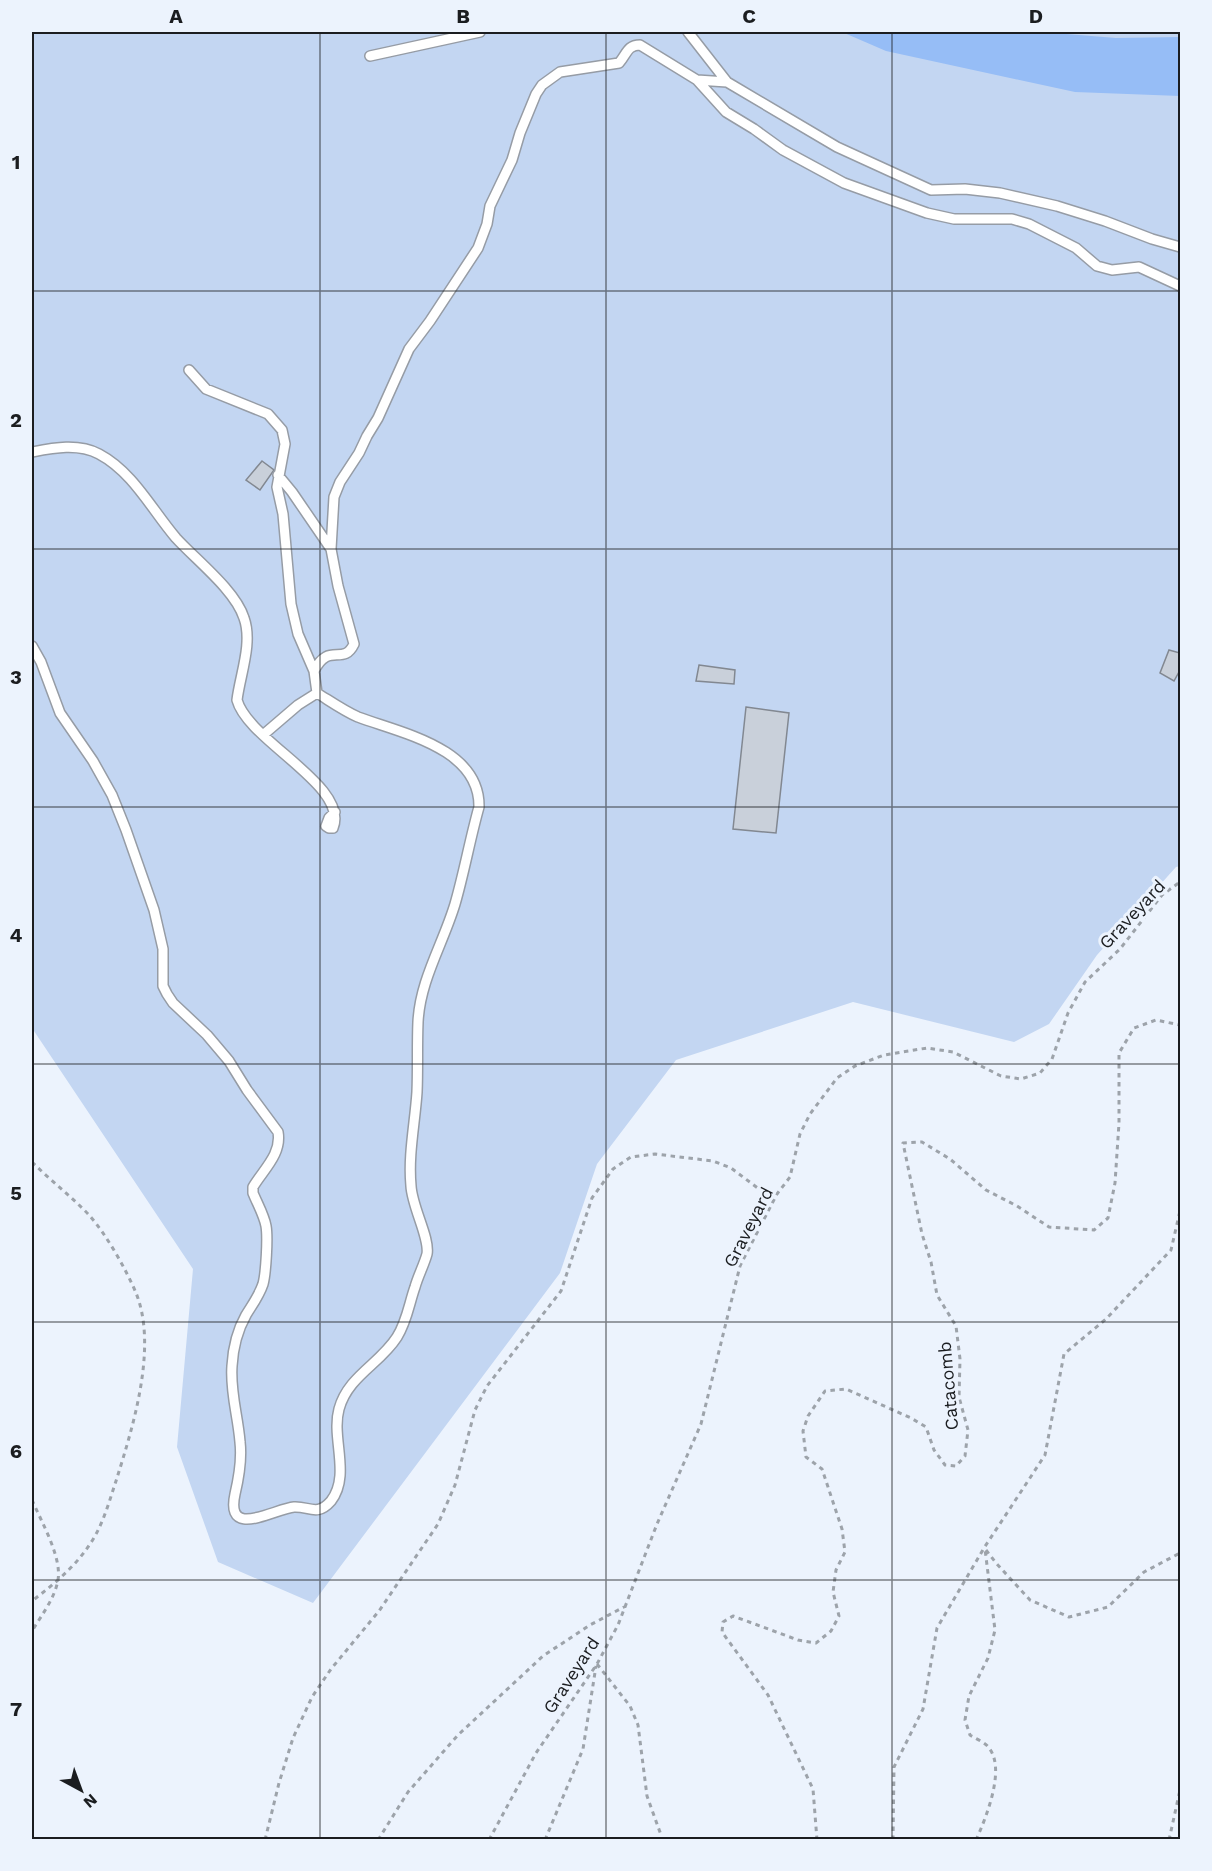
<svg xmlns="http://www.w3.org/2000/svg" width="1212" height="1871" viewBox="0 0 1212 1871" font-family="'Work Sans',sans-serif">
	<rect width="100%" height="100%" fill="#ecf3fd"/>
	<path fill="#c3d6f2" d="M32,32H1180V866L1176,867L1097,955L1049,1024L1014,1042L853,1002L676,1060L597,1164L560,1273L313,1603L218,1562L177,1447L193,1269L32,1028Z"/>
	<path fill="#96bdf6" d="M842,32H1042L1116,38L1180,37V96L1075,92L886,51Z"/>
	<path fill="#c9d0da" stroke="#828891" stroke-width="1.5" d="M262,461L274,470L260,490L246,480Z
		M1169,650L1180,653V670L1174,681L1160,673Z
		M699,665L735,670L734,684L696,681Z
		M746,707L789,713L776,833L733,829Z"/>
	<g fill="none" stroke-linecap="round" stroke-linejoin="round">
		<g stroke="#969ca5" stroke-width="12">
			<path id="lane" d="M688,32L727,82L837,147L931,190L965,189L1000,193L1057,206L1105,221L1152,239L1180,247
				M370,56L480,32
				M727,82L697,80L726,112L754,129L783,150L844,183L927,213L954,219H1012L1029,224L1076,248L1097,266L1112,270L1139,267L1180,286
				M189,370L206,389L268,414L282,430L285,444L277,487L283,514L291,604L298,634L314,671C329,641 343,667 354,644L338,586L331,549L334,497L340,482L359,453L367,436L378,418L409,349L430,321L478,248L487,224L490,206L512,160L520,133L536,94L542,85L560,72L619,63C627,54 627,45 640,45L697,80
				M32,452C53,448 78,443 99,454C133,472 152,510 176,538C196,560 235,590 244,618C253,643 240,675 237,700C248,741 350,786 333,828H329L326,826L329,818L335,812
				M278,475L292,492L331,549
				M32,646L41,662L60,713L93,761L112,795L126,830L154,910L163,949V986L167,994L173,1003L207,1035L229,1061L247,1090L278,1132C282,1154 263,1170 253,1187V1193C257,1203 264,1215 266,1226C268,1237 266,1273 263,1284C259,1296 252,1305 246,1315C237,1331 233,1348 232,1366C230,1392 238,1416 240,1442C242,1459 239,1477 235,1494C225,1540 274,1509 294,1507C309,1506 317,1517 331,1501C351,1475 331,1438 339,1409C348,1376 380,1364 397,1337C407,1321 409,1304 415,1287C418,1276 424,1265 427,1254C430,1238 412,1207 411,1186C408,1155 415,1123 417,1092C418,1069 417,1045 418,1022C420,980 443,944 455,904C464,873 470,839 479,807C480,748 401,733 358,717C344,711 330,701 317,693L298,705L263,735
				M314,671L317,693"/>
		</g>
		<path stroke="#9da3aa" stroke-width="3" stroke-dasharray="4.5 4.5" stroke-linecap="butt" d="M32,1162C50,1180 71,1196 89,1215C106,1234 126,1269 136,1293C158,1347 133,1427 116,1481C109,1502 103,1525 90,1544C75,1567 53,1585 32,1601
			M32,1500C41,1521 62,1557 58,1580C55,1598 41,1616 32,1631
			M986,1550L996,1563L1030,1600L1069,1617L1108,1607L1144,1572L1180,1553
			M597,1664L630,1706L638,1725L647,1796L661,1835V1840
			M265,1840L279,1783L293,1738L312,1697L331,1669L379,1611L438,1524L455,1485L475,1410L487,1386L561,1291L592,1198L613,1169L631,1157L655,1154L713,1161L731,1168L759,1189L777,1194
			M378,1840L408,1792L458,1735L543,1656L590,1625L624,1607
			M489,1840L536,1753L597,1664L618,1625L657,1524L701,1424L740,1266L777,1194L790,1177L800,1134L810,1114L837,1078L855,1066L884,1055L927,1048L953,1052L1001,1076L1021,1079L1040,1073L1052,1059L1068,1013L1085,982L1120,949L1162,895L1180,882
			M545,1840L583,1749L596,1666
			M817,1840L813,1789L768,1695L722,1632L723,1622L733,1616L798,1640L816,1643L831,1631L839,1616L833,1592L836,1570L845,1552L842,1529L822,1469L806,1457L803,1431L808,1416L825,1391L846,1389L911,1418L926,1427L934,1450L945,1465L956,1466L965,1456L968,1430L959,1397L960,1359L956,1326L937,1295L931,1262L922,1234L903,1143L922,1142L950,1159L986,1190L1017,1206L1049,1227L1094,1230L1108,1218L1115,1183L1119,1123V1053L1134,1028L1156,1020L1180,1025
			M893,1840L894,1767L923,1709L937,1628L984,1548L1045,1455L1064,1354L1106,1319L1171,1250L1180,1211
			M976,1840C986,1818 1006,1769 989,1748C985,1742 976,1739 970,1735L965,1720L969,1696L988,1658L995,1630L985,1549
			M1169,1840L1180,1790"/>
		<use href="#lane" stroke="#fff" stroke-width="9"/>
	</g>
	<path fill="none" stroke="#1b1d20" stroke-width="1.5" stroke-opacity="0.55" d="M320,32V1840M606,32V1840M892,32V1840M32,291H1180M32,549H1180M32,807H1180M32,1064H1180M32,1322H1180M32,1580H1180"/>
	<g text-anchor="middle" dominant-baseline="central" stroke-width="6" stroke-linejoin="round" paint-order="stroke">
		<g font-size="18" fill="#1b1d20" stroke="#ecf3fd">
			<text transform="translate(1132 914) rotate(-47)">Graveyard</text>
			<text transform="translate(748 1227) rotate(-63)">Graveyard</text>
			<text transform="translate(948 1386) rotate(-95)">Catacomb</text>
			<text transform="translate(571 1675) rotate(-57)">Graveyard</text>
		</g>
	</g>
	<rect width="1212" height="1871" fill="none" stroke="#ecf3fd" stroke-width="66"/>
	<g transform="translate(81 1790) rotate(139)" stroke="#ecf3fd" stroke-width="4.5" paint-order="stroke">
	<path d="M0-4.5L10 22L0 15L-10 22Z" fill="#1b1d20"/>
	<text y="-9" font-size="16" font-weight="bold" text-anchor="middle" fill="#1b1d20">N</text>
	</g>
	<rect x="33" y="33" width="1146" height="1805" fill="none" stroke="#1b1d20" stroke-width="2"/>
	<g font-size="20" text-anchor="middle" font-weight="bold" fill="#1b1d20">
		<text x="176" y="23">A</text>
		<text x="463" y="23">B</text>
		<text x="749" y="23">C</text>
		<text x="1036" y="23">D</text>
		<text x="16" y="169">1</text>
		<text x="16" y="427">2</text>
		<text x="16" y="684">3</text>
		<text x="16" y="942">4</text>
		<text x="16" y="1200">5</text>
		<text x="16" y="1458">6</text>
		<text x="16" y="1716">7</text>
	</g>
</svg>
